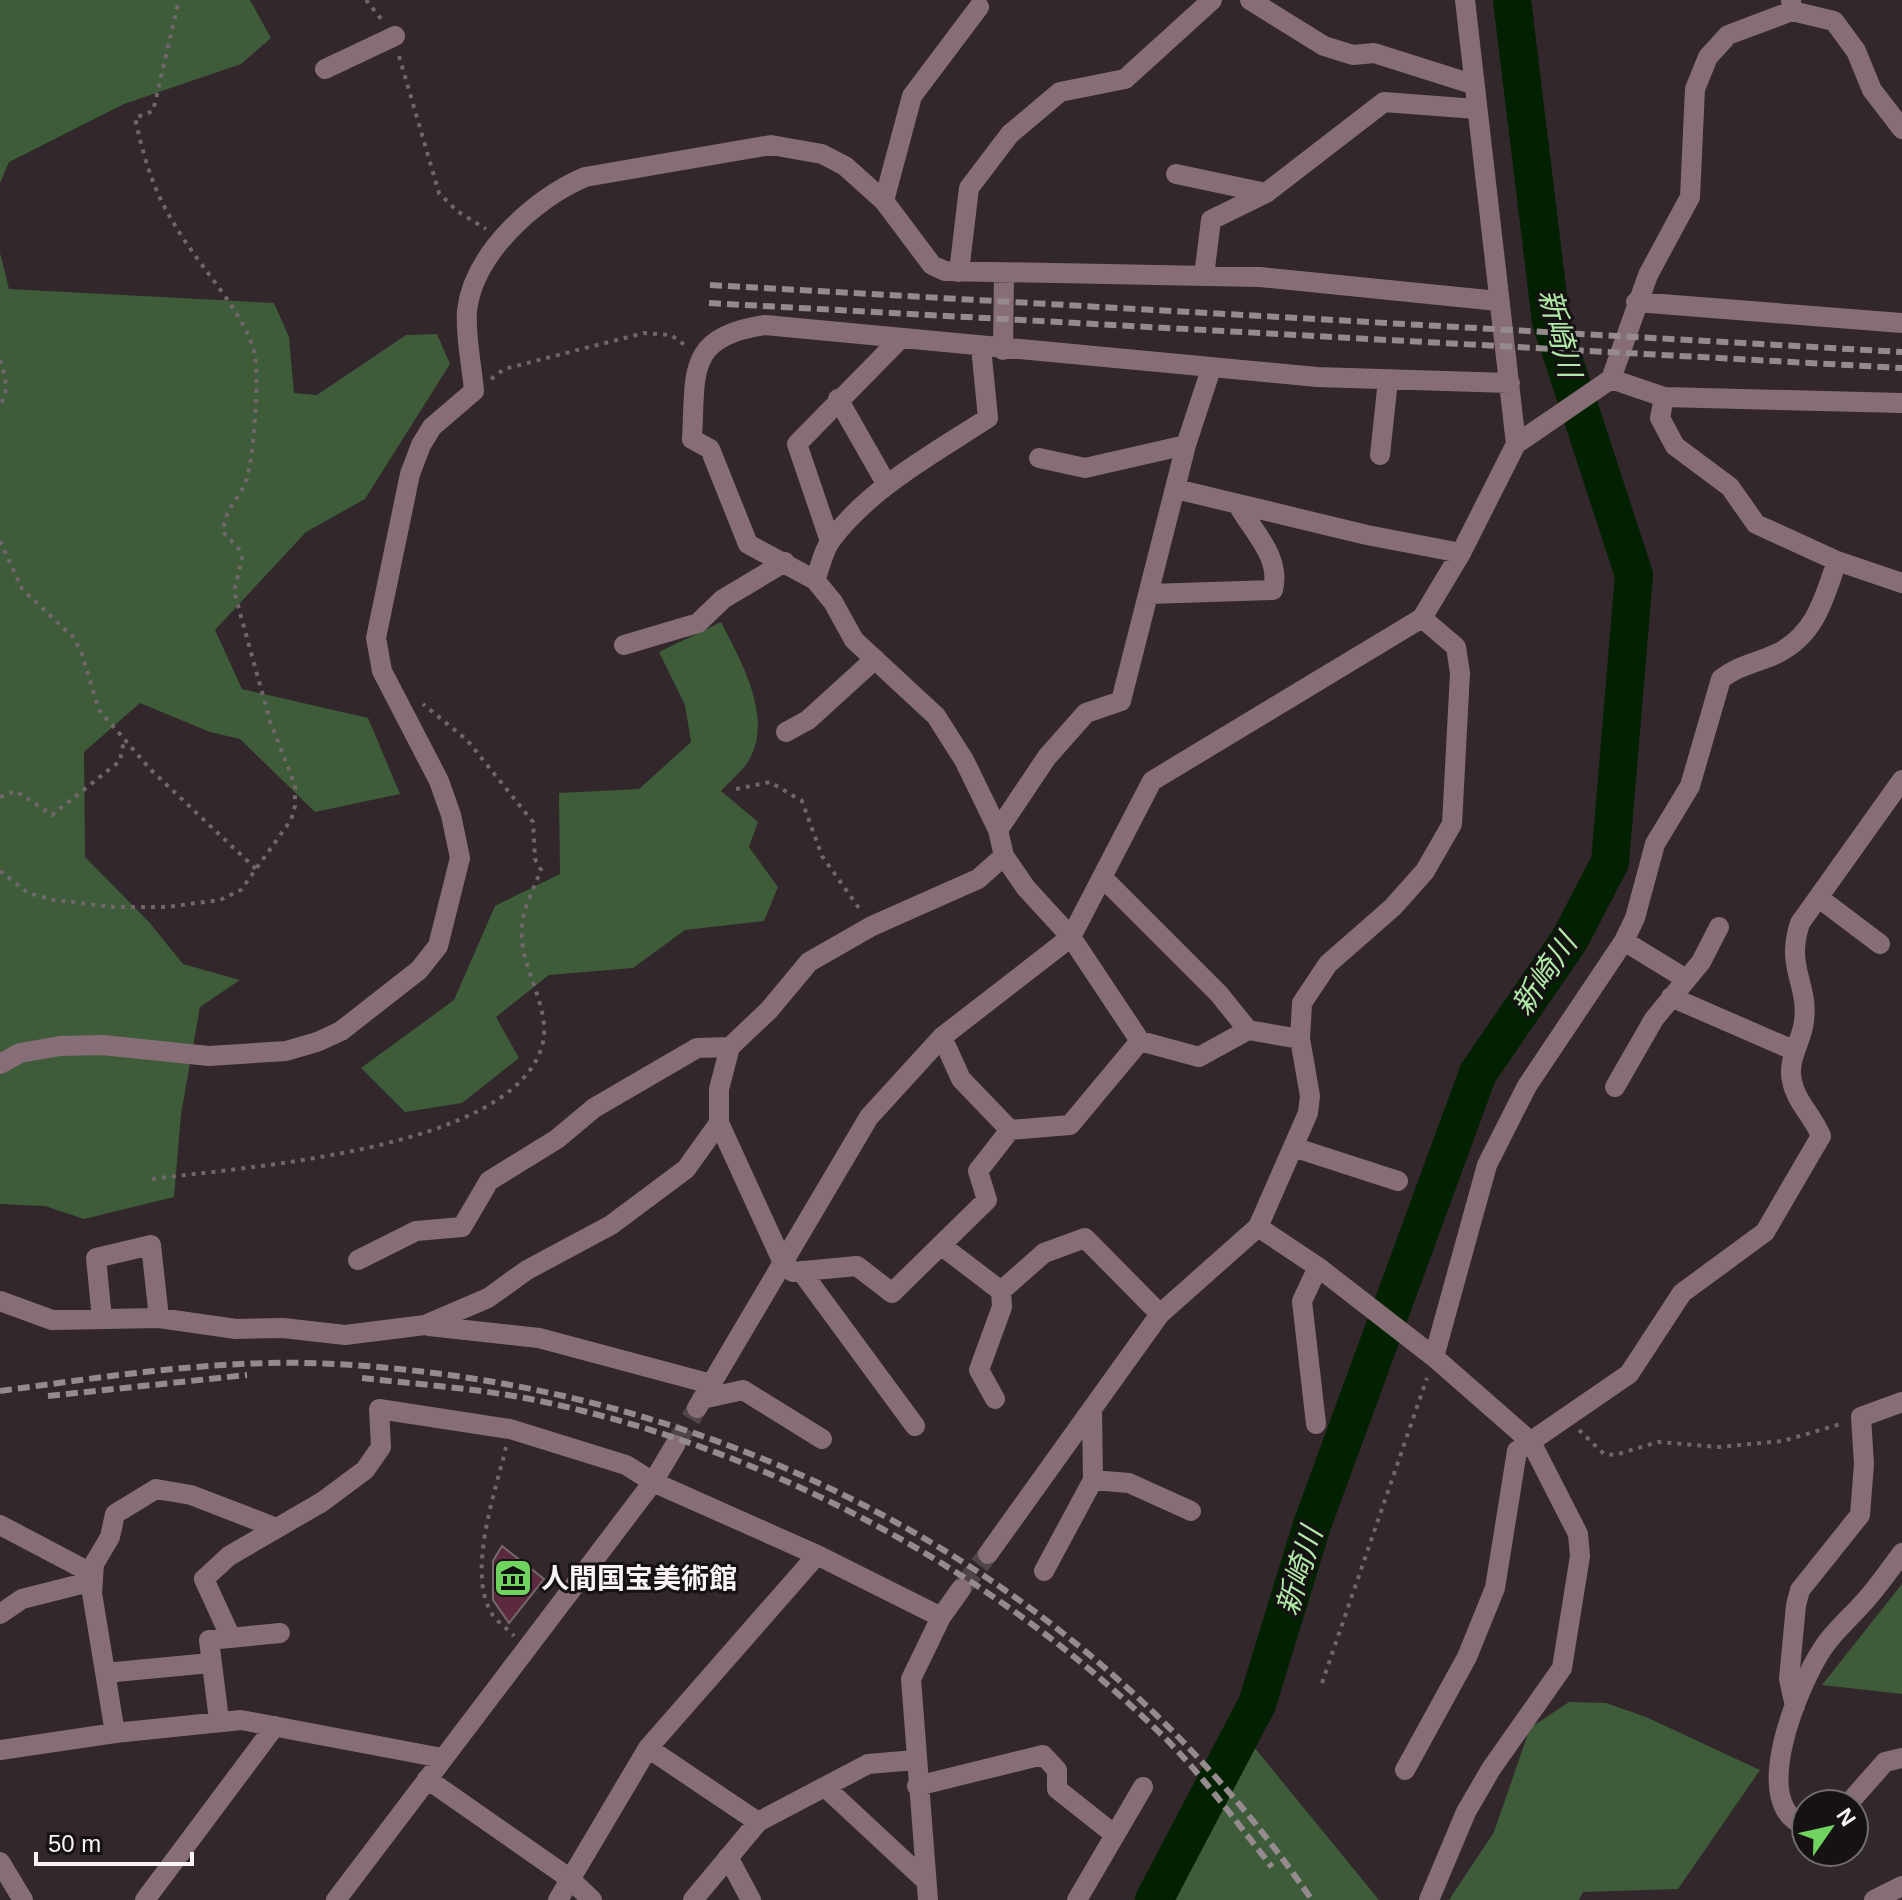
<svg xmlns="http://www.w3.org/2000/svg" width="1902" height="1900" viewBox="0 0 1902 1900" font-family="Arial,'Noto Sans JP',sans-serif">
	<rect width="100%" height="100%" fill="#32272b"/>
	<path fill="#3e5c39" d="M0,0H250L271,38L241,64L124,104L9,162L0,183Z
		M0,253L9,289L274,303L289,337L294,393L317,395L406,335L437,334L450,364L365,499L306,532L215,630L242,689L368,718L400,794L315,812L240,739L210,732L140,703L84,752L85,857L149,922L183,964L240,980L200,1007L181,1114L174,1197L84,1219L45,1206L0,1204Z
		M721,622C740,659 773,716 750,758C744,770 730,781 721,791L758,822L749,847L778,887L764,921L685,930L633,968L549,975L496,1017L519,1058L462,1103L405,1112L361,1068L454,1000L495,906L560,874L559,793L639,789L691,742L685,705L659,652Z
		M1902,1584V1694L1822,1685Z
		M1569,1702L1606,1703L1646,1717L1760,1770L1678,1889L1583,1892L1579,1900H1449L1494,1832L1530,1728Z
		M1254,1747L1379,1900H1170Z"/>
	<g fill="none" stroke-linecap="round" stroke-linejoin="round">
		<path stroke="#012100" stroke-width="38" d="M1154,1900L1257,1704L1312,1525L1478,1073L1570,939L1610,862L1634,575L1551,321L1512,0"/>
	</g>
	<path fill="#5b2a3e" stroke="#76696d" stroke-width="2" d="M502,1546L544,1579L509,1623L493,1600V1561Z"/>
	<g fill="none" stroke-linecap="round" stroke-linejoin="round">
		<path stroke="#504549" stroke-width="20" stroke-dasharray="20 10" stroke-linecap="butt" d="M675,1445L697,1408
			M961,1589L988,1554"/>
		<path stroke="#71676b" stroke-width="4" stroke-dasharray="4 6" stroke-linecap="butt" d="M366,0L382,20
			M399,56L439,193L457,211L486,229
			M0,360C5,377 10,389 0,405
			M491,379L504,369L644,333L671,335L686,346
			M0,541L22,589L73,637L81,651L99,710L151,770L256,869
			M736,789L770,782L802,801L822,856L861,911
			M0,797L16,791L52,815L120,761L124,740
			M0,871L28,893L54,900L113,907H167L220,900L241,890L291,820L295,806V785L270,721L234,591L242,559L239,549L223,532C225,506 240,500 247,478C254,454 259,380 255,356C249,320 205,272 185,241C156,198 146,168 135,118L153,111L179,0
			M152,1179C242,1167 512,1151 542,1046C553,1007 518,968 522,927C523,908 534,888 541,870L535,859L533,822L467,740L423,704
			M1579,1430L1604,1454L1615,1455L1658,1442L1718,1447L1783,1441L1844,1423
			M506,1447C496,1490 466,1573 492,1614C497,1622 508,1629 514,1636
			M1322,1683L1427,1378"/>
		<path stroke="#876e76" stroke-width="20" d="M1250,0L1324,46L1353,55L1374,53L1472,84
			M1792,11L1834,21L1856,51L1872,90L1902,129
			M325,69L395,36
			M1176,174L1266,193
			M884,201L912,96L979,7
			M959,272L969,188L1010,134L1060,92L1125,79L1212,0
			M1204,276L1211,220L1266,193L1384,102L1476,109
			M1636,302L1902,323
			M1003,350L1004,273
			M1611,379L1648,275L1690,197L1695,89L1708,57L1728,35L1792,11L1791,0
			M1664,397L1660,418L1675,446L1730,487L1756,524L1837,561L1902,583
			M838,399L887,485
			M1516,444L1611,379L1664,397L1902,403
			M1380,455L1388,380
			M1039,458L1085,468L1186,445
			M1176,489L1367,535L1461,553
			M830,541L797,444L900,339
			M815,580C820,568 823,551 831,540C871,487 933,454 988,418L981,347
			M1149,594L1273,590C1281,557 1254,533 1238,505
			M624,645L698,623L723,599L785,562
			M786,732L808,720L875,659
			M998,830L1047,757L1086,713L1121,701L1186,445L1211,369
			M1004,856L978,879L872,926L809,962L769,1010L730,1047L719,1089V1123L784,1265L793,1272L857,1266L892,1293L987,1200L978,1171L1010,1130
			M1102,877L1219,994L1248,1030
			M1819,898L1880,944
			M1624,941L1686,979
			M1671,997L1793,1050
			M942,1037L961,1079L1010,1130L1070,1125L1140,1041
			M1300,1039L1248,1030L1199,1057L1140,1041L1071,937L1026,888L1004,856L998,830L964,760L936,716L854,640L833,602L815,580L748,544L710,449L692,439C696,373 685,337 765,325L1317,377L1510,383
			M0,1064L20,1053L60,1046L102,1045L209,1056L286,1051L317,1042L341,1031L419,970L438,946L460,858L451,815L439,781L382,671L376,638L410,474L421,445L432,427L474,391C472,366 465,336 467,311C473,254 535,198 585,177L771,145L822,154L845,166L884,201L932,265L945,271L1260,277L1498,301
			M1615,1087L1654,1019L1701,962L1719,927
			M1293,1147L1398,1181
			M1258,1227L1318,1267L1434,1357L1531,1442L1578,1534L1580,1556L1562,1668L1491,1769L1466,1812L1429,1900
			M942,1246L1001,1291L1044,1253L1085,1238L1160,1314
			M358,1260L416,1231L462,1227L489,1181L557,1139L594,1108L697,1048L730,1047
			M801,1271L915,1426
			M0,1301L52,1320L159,1318L236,1329L283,1328L345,1335L425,1325L488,1298L527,1270L611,1225L686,1169L719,1123
			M102,1319L96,1258L151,1245L159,1318
			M429,1326L539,1338L711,1384
			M1434,1357L1487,1165L1527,1086L1624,941L1635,918L1655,844L1690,786L1721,679C1738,665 1758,663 1778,653C1816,634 1824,598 1837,561
			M702,1399L743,1390L822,1439
			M995,1399L979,1370L1002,1307L1001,1291
			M697,1408L869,1117L942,1037L1071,937L1152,781L1422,618L1461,553L1516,444L1465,0
			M1316,1424L1302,1301L1318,1267
			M1093,1480L1129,1483L1191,1511
			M0,1525L93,1574
			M988,1554L1160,1314L1258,1227L1308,1113L1310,1096L1300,1039L1302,1003L1328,964L1393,907L1425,871L1452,824L1460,673L1456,647L1422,618
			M1044,1571L1093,1480L1092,1411
			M0,1614L22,1599L93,1581
			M231,1638L204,1579L229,1556L322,1502L365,1470L381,1447L379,1409L510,1429L626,1465L653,1482L817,1555L941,1617
			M105,1673L210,1663
			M1795,1706L1789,1679L1796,1605L1800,1590L1860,1515L1864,1464L1861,1417L1902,1402
			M219,1720L209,1640L280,1633
			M115,1733L92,1593L94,1564L110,1537L115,1514L156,1489L191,1495L274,1527
			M648,1748L758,1822
			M0,1750L115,1733L241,1720L442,1758
			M1405,1770L1467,1657L1495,1588L1517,1451L1629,1374L1682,1293L1765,1232L1821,1136C1813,1116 1796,1102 1792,1081C1787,1058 1802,1042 1804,1021C1809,984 1785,968 1800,923L1902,780
			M427,1779L569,1878L592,1900
			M917,1786L1043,1755L1057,1770V1789L1115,1835
			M825,1787L926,1881
			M1848,1804L1885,1762L1902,1758
			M1806,1826C1746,1806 1800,1682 1823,1648C1834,1631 1851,1617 1864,1602C1878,1587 1890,1569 1902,1553
			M728,1857L751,1900
			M0,1862L23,1900
			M145,1900L275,1726
			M336,1900L653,1482L675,1445
			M558,1900L648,1748L817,1555
			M693,1900L758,1822L868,1764L915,1760
			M928,1900L911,1679L941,1617L961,1589
			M1077,1900L1143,1787
			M1874,1900L1902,1886"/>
		<path stroke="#958b8f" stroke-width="6" stroke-dasharray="12 6" stroke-linecap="butt" d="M710,285L1902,352
			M709,303L1902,368
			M362,1378C416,1384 471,1388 525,1398C760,1444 993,1568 1164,1737C1204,1777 1237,1823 1272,1867
			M0,1391C111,1376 223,1358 336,1364C729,1386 1088,1573 1312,1900
			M48,1396L247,1375"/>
	</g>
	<defs>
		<g id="museum-square" transform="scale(2)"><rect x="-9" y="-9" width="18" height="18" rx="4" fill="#70d35f" stroke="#161213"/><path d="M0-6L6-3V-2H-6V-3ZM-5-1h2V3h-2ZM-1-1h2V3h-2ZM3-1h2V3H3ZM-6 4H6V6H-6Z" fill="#111"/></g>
	</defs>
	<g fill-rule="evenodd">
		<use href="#museum-square" x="513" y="1578"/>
	</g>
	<g text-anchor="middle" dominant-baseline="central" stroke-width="6" stroke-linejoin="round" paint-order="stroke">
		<g font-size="28" font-weight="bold" fill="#faf2f5" stroke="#161213" text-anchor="start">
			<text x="541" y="1578">人間国宝美術館</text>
		</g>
		<g font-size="30" font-style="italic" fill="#b0e8a7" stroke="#161213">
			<text transform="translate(1560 333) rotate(76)">新崎川</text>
			<text transform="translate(1544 974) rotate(-56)">新崎川</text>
			<text transform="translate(1299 1571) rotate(-73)">新崎川</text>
		</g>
	</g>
	<g transform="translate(1830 1828) rotate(56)"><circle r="38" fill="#161213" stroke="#716c6d" stroke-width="2"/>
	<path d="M0-6L14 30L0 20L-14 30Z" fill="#70d35f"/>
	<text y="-12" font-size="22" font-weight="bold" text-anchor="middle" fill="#faf2f5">N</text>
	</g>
	<path d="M36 1852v12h156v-12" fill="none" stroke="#faf2f5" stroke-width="4"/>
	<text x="48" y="1852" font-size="24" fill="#faf2f5" stroke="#161213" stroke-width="6" paint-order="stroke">50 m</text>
</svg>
